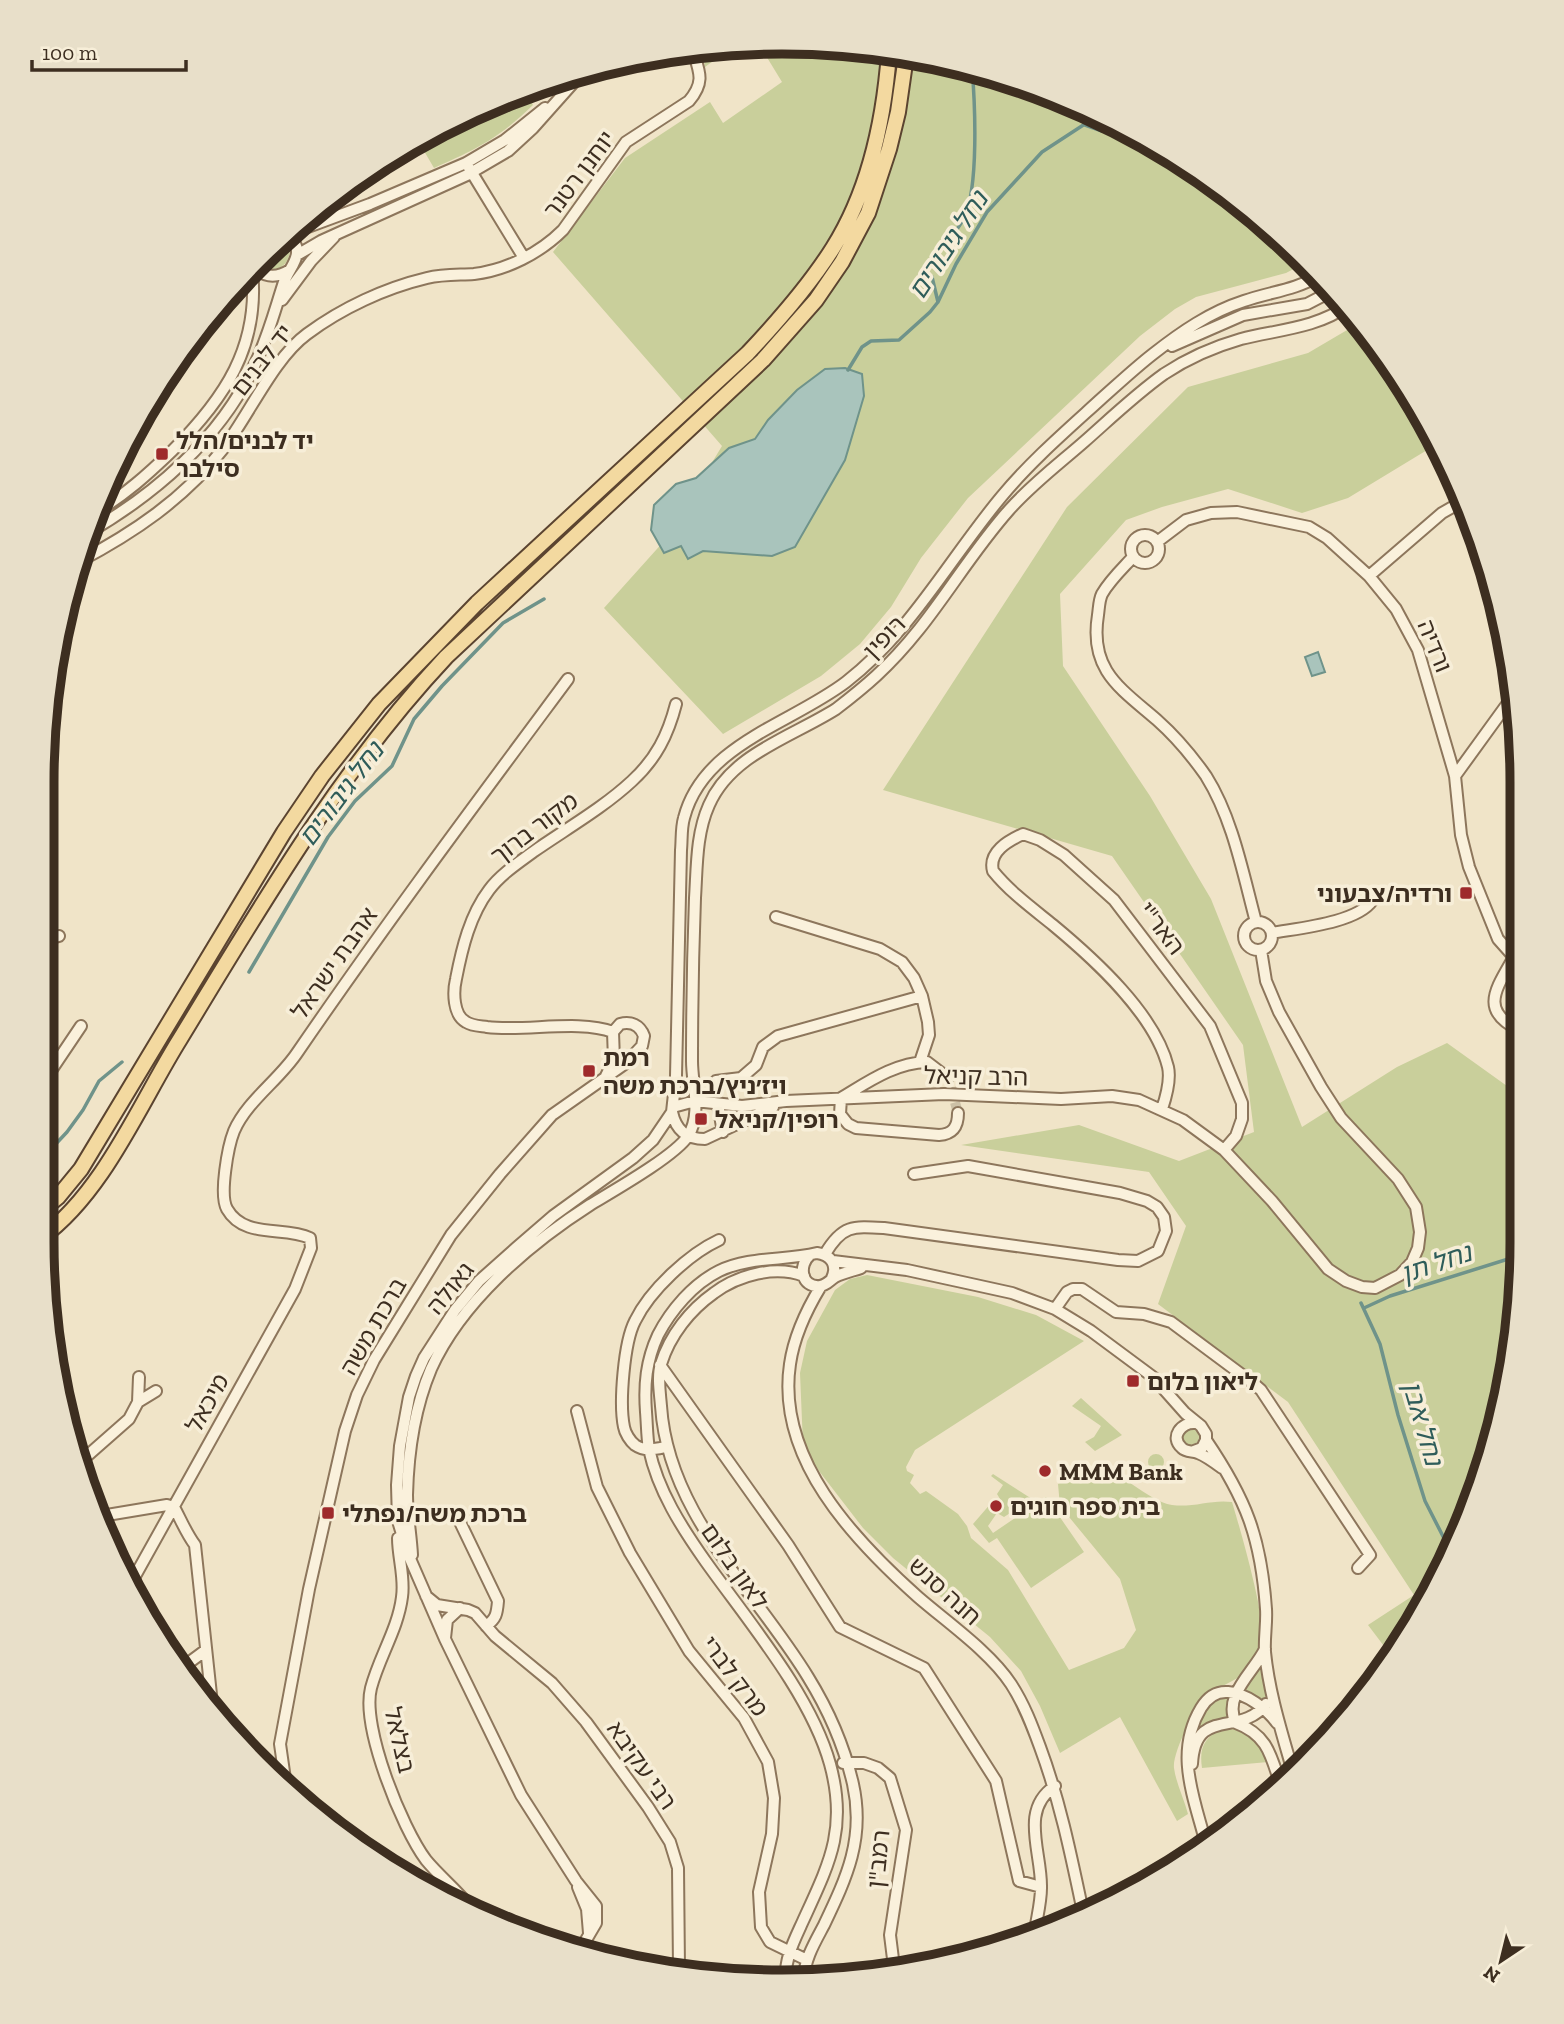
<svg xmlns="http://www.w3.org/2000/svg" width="1564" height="2024" viewBox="0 0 1564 2024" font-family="'Zilla Slab','Noto Sans Hebrew',serif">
	<rect width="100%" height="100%" fill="#f0e4c8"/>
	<path fill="#c9cf9b" d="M830,44L973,67L1109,118L1232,195L1305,263L1286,273L1196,297L1175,309L1140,336L968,498L921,558L891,607L860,644L821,676L723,734L604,608L665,540L722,446L553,252L625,158L710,102L723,123L782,82L760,46Z
		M732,47L705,67L702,48Z
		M525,90L533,105C498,139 477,149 434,168L417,139Z
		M282,239L290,250C289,268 273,275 260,263Z
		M1359,323L1423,412L1437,444L1348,498L1302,513L1228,489L1162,507L1126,520L1060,594L1063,666L1150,796L1211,899L1302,1127L1397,1067L1447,1043L1507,1086L1522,1091V1242L1508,1386L1466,1525L1393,1658L1368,1625L1414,1595L1288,1402L1158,1304L1186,1226L1149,1172L961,1145L1079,1125L1179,1161L1254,1132L1243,1045L1112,856L883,790L1067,507L1188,387L1308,353Z
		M867,1275L978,1297L1036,1315L1084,1341L915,1450L906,1467L907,1471L914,1475L910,1483L920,1494L926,1491L958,1514L967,1526L971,1538L1008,1570L1069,1670L1124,1648L1136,1630L1120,1579L1060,1506L1058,1484C1068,1479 1078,1472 1088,1469C1115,1462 1144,1500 1172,1505C1193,1508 1212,1499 1232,1502C1240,1528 1269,1628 1262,1649C1253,1676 1232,1679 1211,1693C1198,1701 1172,1752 1174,1768C1176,1783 1184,1799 1188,1814L1177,1821L1120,1717L1060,1753L1040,1706L1021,1671L990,1637L893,1558L863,1528L819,1471L803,1445L800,1373L807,1341L835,1290L850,1279Z
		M1081,1398L1122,1435L1095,1451L1085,1442L1094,1437L1101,1426L1072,1406Z
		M1183 1437a8 8 0 1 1 16 0a8 8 0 1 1-16 0Z
		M1148 1462a8 8 0 1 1 16 0a8 8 0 1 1-16 0Z
		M993,1474L1032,1499L1004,1517L997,1513L988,1526L993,1533L1046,1497L1084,1552L1031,1588L997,1538L989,1543L973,1524L992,1502L1000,1499L997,1494L1003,1485L991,1476Z
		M1264,1660L1268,1692L1262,1703L1240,1692Z
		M1223,1696H1231L1230,1720L1199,1733L1195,1729C1201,1716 1208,1701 1223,1696Z
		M1222,1728C1247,1727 1260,1739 1268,1762L1202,1768C1199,1748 1204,1738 1222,1728Z"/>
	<path fill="#a9c4bc" stroke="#6f938a" stroke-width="2" d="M845,368L862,374L864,396L845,460L795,547L772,556L703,551L688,559L681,546L664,553L651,530L654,505L676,484L696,478L729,448L755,439L768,420L797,390L825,369Z
		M1318,652L1325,672L1312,676L1305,657Z"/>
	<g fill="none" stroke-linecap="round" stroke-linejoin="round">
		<path stroke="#6f938a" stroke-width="3.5" d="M1085,125L1102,131L1124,127
			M930,267C938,249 955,236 964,218C979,188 975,103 972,67
			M932,277L938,302
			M848,370L862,347L871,341L899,340L930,312L938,302L956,264L987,212L1042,152L1091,120L1096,113
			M249,972L328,837L355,801L392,766L414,719L442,686L503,623L544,599
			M42,1166L52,1148L67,1132L83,1110L99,1081L122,1062
			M1361,1303L1380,1344L1398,1415L1425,1501L1451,1552
			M1364,1308L1390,1296L1521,1255"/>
		<path stroke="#ccc0a6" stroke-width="10" stroke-dasharray="10 5" stroke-linecap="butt" d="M944,1075L949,1081L958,1113"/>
		<g stroke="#8d765c" stroke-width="14">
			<path id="minor" d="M469,168L524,258
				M289,234L370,204L466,163L505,140L545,108
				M297,255L321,241L467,175L508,151L533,128L582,73
				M255,268C266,278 277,278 290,270
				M282,300L311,261L334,237
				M1172,346L1243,315L1307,304L1334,290
				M96,512C125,495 148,474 172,451C224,399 260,347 252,270
				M86,534C154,495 220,439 254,366C267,340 274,313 283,285C289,265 309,254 287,233
				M1131 549a14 14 0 1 1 28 0a14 14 0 1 1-28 0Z
				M1157,542L1186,520L1211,513L1237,512L1309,527L1327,538L1369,576L1396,609L1418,650L1455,776L1461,835L1469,867L1498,939L1514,957L1521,961
				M1133,557C1122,569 1110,580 1102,594C1099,600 1099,608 1098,615C1089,670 1120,688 1157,720C1175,736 1192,756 1206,776C1233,819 1243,874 1256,922
				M78,562C133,533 184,499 223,449C249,415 274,358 307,334C342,308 385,288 427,278C443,274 458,275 474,274C507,270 540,253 563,230L626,142L689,101C706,81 699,71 692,48
				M1369,576L1442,513L1463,501
				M1455,776L1513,696
				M776,917L880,949L902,962L914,978L922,996L928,1022L929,1035L920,1062
				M1244 936a14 14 0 1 1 28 0a14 14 0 1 1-28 0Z
				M1272,933C1299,928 1356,923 1372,901
				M43,940L59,936
				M1514,957C1496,989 1478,1011 1521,1031
				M613,1032C579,1019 525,1032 487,1027C481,1026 472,1026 466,1022C453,1015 453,992 456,979C462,948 470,915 489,890C500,875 518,863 533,852C566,829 603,808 632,781C656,759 668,735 676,704
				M944,1075L927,1062C894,1063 868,1082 841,1098L840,1114L848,1124L856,1128L939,1135C953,1134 958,1127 958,1113
				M716,1081L741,1078L756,1065L763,1047L778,1036L922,996
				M42,1084L81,1026
				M718,1105L723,1132
				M673,1107L695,1101L742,1106L786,1101L944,1094L1061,1099L1112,1096L1139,1100L1183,1120L1224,1150L1272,1201L1328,1269L1346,1281L1362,1287L1375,1288L1400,1275L1412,1262L1418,1248L1420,1232L1416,1207L1398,1179L1341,1118L1321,1087L1279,1012L1266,981L1261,950
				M1162,1109C1166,1097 1171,1080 1168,1067C1155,1014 1094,959 1053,925C1032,908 1010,892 993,871C988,852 1008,841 1023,834L1040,840L1064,855L1114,900L1210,1026L1242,1103V1119L1236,1136L1224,1150
				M672,1112C676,1130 686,1139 705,1139L773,1107
				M825,1254C842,1225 853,1226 884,1228L1118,1260L1138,1261L1158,1251L1166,1231L1164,1217L1157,1207L1147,1201L1120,1193L968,1166L914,1174
				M810,1255C798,1265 801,1288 820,1286C827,1285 830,1280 835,1277C842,1273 852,1271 861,1268
				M833,1261L907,1270L962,1282L1012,1293L1055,1309L1091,1331L1153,1377L1185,1413L1201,1426L1206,1434V1440L1202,1448L1194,1451
				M804,1276C775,1265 738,1275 714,1293C690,1310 670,1335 661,1364C657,1376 660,1393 661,1406C668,1514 755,1590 808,1677C829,1711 844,1745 853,1784C865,1838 847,1877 824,1925C815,1942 804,1960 804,1979
				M821,1286C807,1309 794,1336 790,1364C776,1458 853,1539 918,1597C948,1623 990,1652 1011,1684C1024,1704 1032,1725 1040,1747C1060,1801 1071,1855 1083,1912
				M1055,1309L1067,1292L1073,1289H1082L1116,1312L1144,1314L1171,1322L1253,1383L1261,1390L1370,1555L1358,1568
				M660,1365L788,1545L840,1627L924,1668L996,1781L1019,1881L1041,1887
				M138,1402L139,1377
				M577,1411L597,1487L630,1553L689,1651L744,1718L768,1762L774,1798L772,1834L759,1892L761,1927L770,1942L807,1960
				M1195,1423C1182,1422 1169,1437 1182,1448C1186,1452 1192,1451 1198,1453C1206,1456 1214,1462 1222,1468
				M1206,1440C1246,1499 1261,1537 1266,1609C1267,1623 1264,1638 1265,1652C1269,1693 1282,1733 1293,1772
				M666,1447C656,1449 645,1452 635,1445C630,1441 625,1433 624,1427C619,1403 624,1342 635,1321C650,1290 689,1254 719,1240
				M79,1463L129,1419L138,1402L156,1391
				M101,1516L167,1505L174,1507C181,1520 186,1533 195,1545L212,1704
				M460,1522L498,1601C497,1614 496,1619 486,1626
				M398,1538C398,1558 405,1577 402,1597C398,1629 379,1657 371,1688C361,1727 402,1828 426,1860C440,1877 457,1890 470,1907
				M412,1555C411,1535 407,1515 407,1495C408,1454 415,1407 431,1369C461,1302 529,1244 590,1205C613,1191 675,1156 688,1136C702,1114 692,1085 692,1061C692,1007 693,952 695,898C697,867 696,834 709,805C731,754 792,737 836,709C849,699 863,688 876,676C931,626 961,564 1009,510C1032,484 1060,463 1085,441C1111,418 1136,394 1164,374C1188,358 1213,347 1241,339C1276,330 1317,328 1347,306
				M130,1585L295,1289L311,1248L310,1238C284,1226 244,1239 227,1209C219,1195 228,1146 234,1131C247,1101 279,1080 297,1053C384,926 476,803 568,679
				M426,1596L437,1605L468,1610L475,1613L495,1636L552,1683L586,1722L648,1807L670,1842L678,1868L679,1968
				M445,1638L447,1620L460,1608
				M183,1667L206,1650
				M1236,1723C1222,1696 1254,1672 1265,1649
				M1236,1723C1268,1735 1271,1756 1281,1786
				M843,1763H864L878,1768L890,1778L906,1830L890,1935L894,1967
				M1192,1764C1195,1705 1240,1738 1266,1704
				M286,1786L280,1744L309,1589L345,1431L357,1395L374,1360L451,1235L500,1174L552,1115L626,1063L642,1046L644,1036C640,1025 631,1021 620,1024L613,1032L614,1060L606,1076
				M1206,1844C1194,1797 1174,1753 1201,1708C1207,1698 1215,1691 1228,1692C1246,1693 1267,1709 1277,1723
				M578,1887L587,1909L589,1933
				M1035,1931C1037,1917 1041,1902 1041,1888C1042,1852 1019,1810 1055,1786
				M579,1952L596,1923V1906L576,1881L521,1795L445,1639L408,1554L398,1521L397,1485L400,1446L409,1397L416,1376L424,1358L455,1310L479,1281L516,1248L553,1216L633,1158L653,1140L672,1112L676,1076L681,850C682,840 681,828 684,818C703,744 791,724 846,682C911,632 950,558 1002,496C1031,461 1067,430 1101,399C1118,384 1135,368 1153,354C1181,332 1210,312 1244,301C1270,292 1295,290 1319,276
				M786,1982C784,1959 794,1941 803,1921C829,1864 848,1829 830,1764C811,1695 748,1621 706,1562C682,1528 658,1491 649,1449C647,1438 647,1424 646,1412C644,1385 646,1361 658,1335C671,1310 693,1284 719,1271C750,1256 785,1261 817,1253C831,1255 838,1265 832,1278"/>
		</g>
		<g stroke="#5b4430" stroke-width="18">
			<path id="major" d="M42,1210L58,1197L81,1169L284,832L322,776L379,704L477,603L748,353C779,320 809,286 833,248C869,191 884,120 889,53
				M42,1237C104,1192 140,1103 180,1039C261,906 339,771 446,657L763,360L816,300L842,262L868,213L889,149L898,112L906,56"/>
		</g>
		<use href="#minor" stroke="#faf1dc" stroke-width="10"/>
		<use href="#major" stroke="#f3d9a0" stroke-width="14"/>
	</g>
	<g fill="#9e2a2b" stroke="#f7eed8" stroke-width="2.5">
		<rect x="155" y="447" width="14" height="14" rx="3.5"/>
		<rect x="1459" y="886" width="14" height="14" rx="3.5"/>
		<rect x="582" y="1064" width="14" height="14" rx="3.5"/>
		<rect x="694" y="1112" width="14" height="14" rx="3.5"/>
		<rect x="1126" y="1374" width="14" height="14" rx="3.5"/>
		<circle cx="1045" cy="1471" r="7"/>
		<circle cx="996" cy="1506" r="7"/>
		<rect x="321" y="1506" width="14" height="14" rx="3.5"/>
	</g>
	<g text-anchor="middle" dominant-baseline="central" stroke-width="7" stroke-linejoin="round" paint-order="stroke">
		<g font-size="24" fill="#3d2e20" stroke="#f7eed8">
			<text transform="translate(579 174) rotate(-53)">יוחנן רטנר</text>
			<text transform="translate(262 360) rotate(-52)">יד לבנים</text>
			<text transform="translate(884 637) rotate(-46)">רופין</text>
			<text transform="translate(1435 646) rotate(68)">ורדיה</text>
			<text transform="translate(534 828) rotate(-37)">מקור ברוך</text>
			<text transform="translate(1162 928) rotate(53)">האר"י</text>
			<text transform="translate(334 963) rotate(-55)">אהבת ישראל</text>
			<text transform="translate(976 1076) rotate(1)">הרב קניאל</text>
			<text transform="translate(450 1288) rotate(-51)">גאולה</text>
			<text transform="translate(373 1326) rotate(-60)">ברכת משה</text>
			<text transform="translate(207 1403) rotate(-61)">מיכאל</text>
			<text transform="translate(735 1566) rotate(55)">לאון בלום</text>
			<text transform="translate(945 1591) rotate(42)">חנה סנש</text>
			<text transform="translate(735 1676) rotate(53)">מרק לברי</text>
			<text transform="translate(400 1740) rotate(77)">בצלאל</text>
			<text transform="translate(642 1765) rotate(55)">רבי עקיבא</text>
			<text transform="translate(878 1859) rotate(-84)">רמב"ן</text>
		</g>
		<g font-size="24" font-weight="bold" fill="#3d2e20" stroke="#f7eed8" text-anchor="start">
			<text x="176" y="440">יד לבנים/הלל<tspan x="176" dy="28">סילבר</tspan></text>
			<text x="1452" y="893" text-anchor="end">ורדיה/צבעוני</text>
			<text x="603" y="1057">רמת<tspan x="603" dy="28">ויז׳ניץ/ברכת משה</tspan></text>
			<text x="715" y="1119">רופין/קניאל</text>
			<text x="1147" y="1381">ליאון בלום</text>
			<text x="1059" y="1471">MMM Bank</text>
			<text x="1010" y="1506">בית ספר חוגים</text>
			<text x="342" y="1513">ברכת משה/נפתלי</text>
		</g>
		<g font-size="26" font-style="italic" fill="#2f5d5a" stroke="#f7eed8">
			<text transform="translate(948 245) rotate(-57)">נחל גיבורים</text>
			<text transform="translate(341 794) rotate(-53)">נחל גיבורים</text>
			<text transform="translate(1436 1263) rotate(-19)">נחל תן</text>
			<text transform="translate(1423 1423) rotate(74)">נחל אבן</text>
		</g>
	</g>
	<path d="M0 0H1564V2024H0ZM782 54H782A728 728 0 0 1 1510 782V1242A728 728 0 0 1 782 1970H782A728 728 0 0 1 54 1242V782A728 728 0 0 1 782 54Z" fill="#e8dfc9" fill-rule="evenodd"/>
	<path fill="none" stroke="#3d2e20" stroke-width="9" d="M782 54H782A728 728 0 0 1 1510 782V1242A728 728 0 0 1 782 1970H782A728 728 0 0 1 54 1242V782A728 728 0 0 1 782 54Z"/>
	<g transform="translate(1501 1961) rotate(215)" stroke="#f7eed8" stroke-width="5" paint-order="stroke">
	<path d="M0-5L12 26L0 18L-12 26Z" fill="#3d2e20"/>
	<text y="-10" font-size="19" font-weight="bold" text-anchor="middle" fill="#3d2e20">N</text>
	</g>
	<path d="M32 60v10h154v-10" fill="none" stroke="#3d2e20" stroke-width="3.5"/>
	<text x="42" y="60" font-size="21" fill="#3d2e20" stroke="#f7eed8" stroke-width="5" paint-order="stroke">100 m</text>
</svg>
